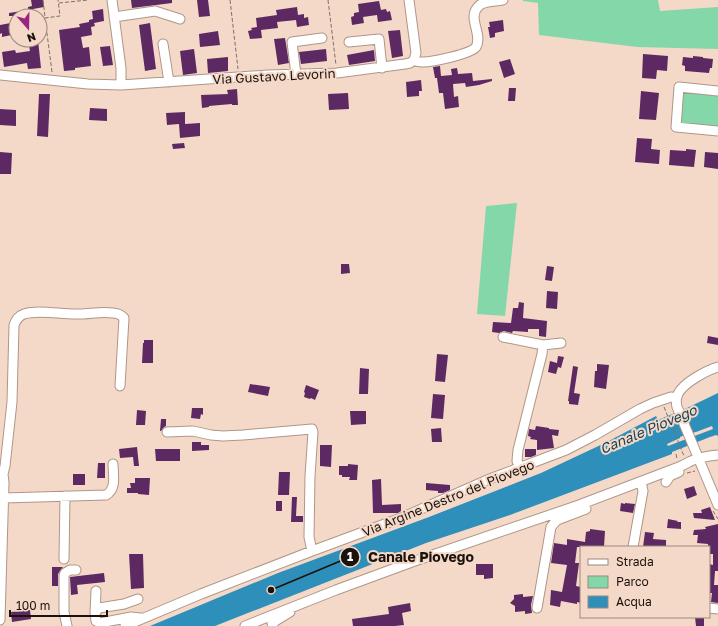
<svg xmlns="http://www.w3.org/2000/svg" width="718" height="626" viewBox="0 0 718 626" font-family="'Golos Text',sans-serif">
	<rect width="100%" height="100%" fill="#f4d9c9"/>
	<path fill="#83d7a9" d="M523,0H658L660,11L718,7V49L637,47L539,35L538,3L523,1Z
		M684,91L718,94V127L680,124Z
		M517,203L505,316L477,314L486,206Z"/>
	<path fill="#2d8fba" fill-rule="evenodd" d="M718,393V436L716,435L710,437L672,452V454L510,515L426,543L215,626H150L278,573L429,517L541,473L607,442L656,416L658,420L687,408ZM712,426L713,429L668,446L667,444L680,438V437L687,434L696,432Z"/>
	<path fill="#5d2962" d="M31,0H43L44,7L33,9L34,13L30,14V16H9V13L28,10V7L32,6Z
		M131,0H172V3L132,8Z
		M197,0H208L210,16L199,17Z
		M379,1L381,10L386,9L387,12L390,11L392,20L378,22L377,15L363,17L364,23L352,25L351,17L354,16V13L359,12L358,4Z
		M297,7L298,15L304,14V18L308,17L309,25L297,27L296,20L277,22L278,28L261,30L262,38L250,39L248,31L252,30L251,28L257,27L256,18L277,15L276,10Z
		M103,9L104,21L94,23L95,26L91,27L92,35L81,37L83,48L89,47L91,66L75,68V70L64,71L59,30L80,27L79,24L89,22V20L93,19L92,11Z
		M503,20L504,31L495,33V37L490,38L488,27H490L489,22Z
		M16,22V34L2,37V33L0,34V25Z
		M150,23L156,69L145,71L139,25Z
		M400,30L403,56L392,58L388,31Z
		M218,31L220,45L200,47L199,34Z
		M285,38L289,63L278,65L274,39Z
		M28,40H38L41,68L28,69L27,63L4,67L2,52L15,50L16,53L30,51Z
		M110,46L113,65L103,66L100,47Z
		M194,49L197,73L183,75L180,51Z
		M326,49L327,61L301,64L299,52Z
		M374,50L375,61L349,65L347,55Z
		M643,54L668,56L667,71L657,70L656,79L642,78Z
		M693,56L703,57V58L713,59L712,68H710L709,73L685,71V66L682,65L683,57L693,58Z
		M228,57V71L208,73L207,59Z
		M510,59L515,74L504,78L499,62Z
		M440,66L441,76L452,75L451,69L457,68L458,74L472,73L473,81L492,79V81L479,85L466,87L465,83L453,84L454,97L458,96L459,107L445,109L443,93H439L437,78H435L433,67Z
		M421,80L422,91H419V96L407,97L406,82Z
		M509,88H516L515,101H508Z
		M237,89L238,105H232V104L220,105L209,106V107L202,108L201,95L228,94L227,90Z
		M641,91L659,93L656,120L639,119Z
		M348,93L349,109L329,110L328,94Z
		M39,94H50L48,137L37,136Z
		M90,108L107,109V121L89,120Z
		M0,109L16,110V126L0,125Z
		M185,112V124L200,123V136L180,138L179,124L167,125L166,113Z
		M637,138L652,139L651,149L660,150L659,164L635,162Z
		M184,143L185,148L173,149L172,144Z
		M686,149L696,150L694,167L669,165L670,150L686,151Z
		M0,152L12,153L11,174H0Z
		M705,152L718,153V169L704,167Z
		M341,264H349L350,273L341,274Z
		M547,266L554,267L552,281L545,280Z
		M547,291L558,292L557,309L546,308Z
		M519,302L524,303L523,318L547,321L546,337L539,336V329H528V332L513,331L512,333L504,331L499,333L492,332L493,322L511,323L513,308H518Z
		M708,336L718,338V345L707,343Z
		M144,340H153V363H142L143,343H144Z
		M437,354L448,355L445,382L435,381Z
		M558,356L564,357L561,368L558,367L556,374L548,372L550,361L557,363Z
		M597,364L609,365L606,389L594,387L595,371H597Z
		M573,366L578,367L574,393L580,394L578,405L569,404V401H568Z
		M360,368L369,369L368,394H359Z
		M250,384L270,387L268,396L248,392Z
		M306,385L319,390L315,400L311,398L310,399L304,397L305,393L304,392Z
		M433,394L445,395L443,419L431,418Z
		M192,408H203V415L201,414L200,419L191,418Z
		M137,410L146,411L145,425H136Z
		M350,411H366V424L351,425Z
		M161,419H166V426L164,427L161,431H160Z
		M536,426L549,428V429L559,430L558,436L552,435L554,448L537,450V440L530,439L531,437L528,436L529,429L535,430Z
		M441,428L442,442H432L431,429Z
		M192,442H201V445H209V450L192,451Z
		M320,445H332L331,467L320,466Z
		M137,447L139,466H134L133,457L120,458L119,449Z
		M155,449H180V461H156Z
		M525,449H536V455L531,457H525Z
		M98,463H105V478H97Z
		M348,464L358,465L357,480H349L350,477H342V475H339V466H348Z
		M279,472H290L289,495H278Z
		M73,474H85V485H73Z
		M135,478H150L149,495L138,494V493H127V488H131L130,483H135Z
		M381,479L382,505L401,504V511L398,513H373L372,480Z
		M426,483L450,485V490L443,493H438V491L426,490Z
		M694,486L697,495L687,499L684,489Z
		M292,497H297L296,516H303V522H291Z
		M276,501H282V511H276Z
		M621,503L625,504V503L635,504L633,513L620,511Z
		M710,507L715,520L694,518L693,513H702L701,510Z
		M668,519L678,521L677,522H681V529L667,528Z
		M718,524V571H715L714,585H718V603L711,602L712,593H709V564L713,565V554H710L709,553L708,544L697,543L698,535H693L694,530L706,529L705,527Z
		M590,529L605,531L604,547H577L575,563H579L576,586L581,587V603L577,602V604L561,601L560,607L550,605L551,590L562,592L567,565L551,563L554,543L567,545V539L585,542L586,532L590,531Z
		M645,532L654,533L653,539L666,540V547H643Z
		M129,554H143L144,588L131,589Z
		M476,564H493V578L484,579V575H476Z
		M52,567H63L60,571L58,574V586H52Z
		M104,573L105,582L77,585L78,594L71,595L70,577Z
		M523,594V597L533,596L531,605L532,613L525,614V611L515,612V606L510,603L514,599V595Z
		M410,603L411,611L402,613L404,625L395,626H353L352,619L389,614L388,607Z
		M30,610L31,619L12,622L11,612Z
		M695,617H704V626H696Z"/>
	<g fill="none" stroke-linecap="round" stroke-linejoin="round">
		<g stroke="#af9687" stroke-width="11">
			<path id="minor" d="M112,0L121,68V85
				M409,0L416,53L414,60
				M114,17L155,11L180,19
				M349,42L379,39L382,68
				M163,44L169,82
				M414,60C417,62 419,62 423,62C432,62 471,54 476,47C483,35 468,19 477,8C482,0 495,2 503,0
				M0,75L88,84L121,85L268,75L337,73L405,64L410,63L414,60
				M296,75L292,42L322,38
				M718,91L679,87L676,127L718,131
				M503,337L543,345L542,354L518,450L517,461L520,467
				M543,345L561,343
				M718,367C707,370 683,383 678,394C676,398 676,403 677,407L718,505
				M167,432L193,431L211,435L223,436L243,435L312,429L313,432L310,476L309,537L312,551
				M0,474H3L4,483L0,620
				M3,474L5,466L12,402L14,325C16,320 18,316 24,314C39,309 63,315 79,314C90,314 102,311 113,313C118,313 121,315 124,318L120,386
				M666,482L670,476L679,472
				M4,498L106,495C117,489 113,474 113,464
				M633,547L643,491L641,482
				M64,559L65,496
				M138,599L124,604L99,608L95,613L96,621L100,623L131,617L141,618
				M537,608L551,527L557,520L586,509
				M709,608L718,609
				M95,613L96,591
				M67,626L64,612V576L65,573L70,570H76
				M125,626L201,594L312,551L401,518L487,480L566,450L595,435L640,409L653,403L671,397L676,398
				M245,626L336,590L412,562L579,505L679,467C684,465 687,463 691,461C700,457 708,456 718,455
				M273,626L272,623L290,612"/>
		</g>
		<path stroke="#816f65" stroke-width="1" stroke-dasharray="4 2" stroke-linecap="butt" d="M43,0L45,17
			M230,0L238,69
			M328,0L336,65
			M59,3L88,0
			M52,72L45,18L60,16L58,0
			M664,407L684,456
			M676,454L677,459
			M687,473L695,471
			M713,511L718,519"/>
		<use href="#minor" stroke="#fff" stroke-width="9"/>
	</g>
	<g text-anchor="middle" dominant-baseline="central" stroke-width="4" stroke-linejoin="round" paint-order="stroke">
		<g font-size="13" fill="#1b120c" stroke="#f4d9c9">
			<text transform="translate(274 76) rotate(-3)">Via Gustavo Levorin</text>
			<text transform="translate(448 498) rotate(-22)">Via Argine Destro del Piovego</text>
		</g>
		<g font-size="14" font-style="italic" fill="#194154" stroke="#f4d9c9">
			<text transform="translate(648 429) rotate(-23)">Canale Piovego</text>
		</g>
	</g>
	<path fill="none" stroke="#1b120c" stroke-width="1.5" d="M271 590L350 557"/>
	<g fill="#1b120c" stroke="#f4d9c9" stroke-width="1.5">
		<circle cx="271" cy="590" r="4"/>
		<circle cx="350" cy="557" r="10"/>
	</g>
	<g font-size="12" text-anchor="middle" font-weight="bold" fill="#fff">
		<text x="350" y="561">1</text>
	</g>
	<g font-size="14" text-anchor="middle" font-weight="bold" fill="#1b120c" stroke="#f4d9c9" stroke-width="4" stroke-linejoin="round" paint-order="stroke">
		<text x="421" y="562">Canale Piovego</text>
	</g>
	<rect x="580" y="546" width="130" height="72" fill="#f4d9c9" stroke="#9d897d"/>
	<rect x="588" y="559" width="20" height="6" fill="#ffffff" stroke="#9d897d"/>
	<text x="616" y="566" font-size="12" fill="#1b120c">Strada</text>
	<rect x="588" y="576" width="20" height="12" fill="#83d7a9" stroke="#9d897d"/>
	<text x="616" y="586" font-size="12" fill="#1b120c">Parco</text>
	<rect x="588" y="596" width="20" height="12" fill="#2d8fba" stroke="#9d897d"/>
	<text x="616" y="606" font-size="12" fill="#1b120c">Acqua</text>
	<g transform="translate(28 28) rotate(160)"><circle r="19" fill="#f4d9c9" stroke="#9d897d"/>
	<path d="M0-3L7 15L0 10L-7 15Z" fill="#9a2580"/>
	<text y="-6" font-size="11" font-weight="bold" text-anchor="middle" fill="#1b120c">N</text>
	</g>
	<path d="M10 610v6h97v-6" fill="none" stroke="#1b120c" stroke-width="2"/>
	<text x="16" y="610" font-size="12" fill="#1b120c" stroke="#f4d9c9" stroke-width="3" paint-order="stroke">100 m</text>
</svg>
